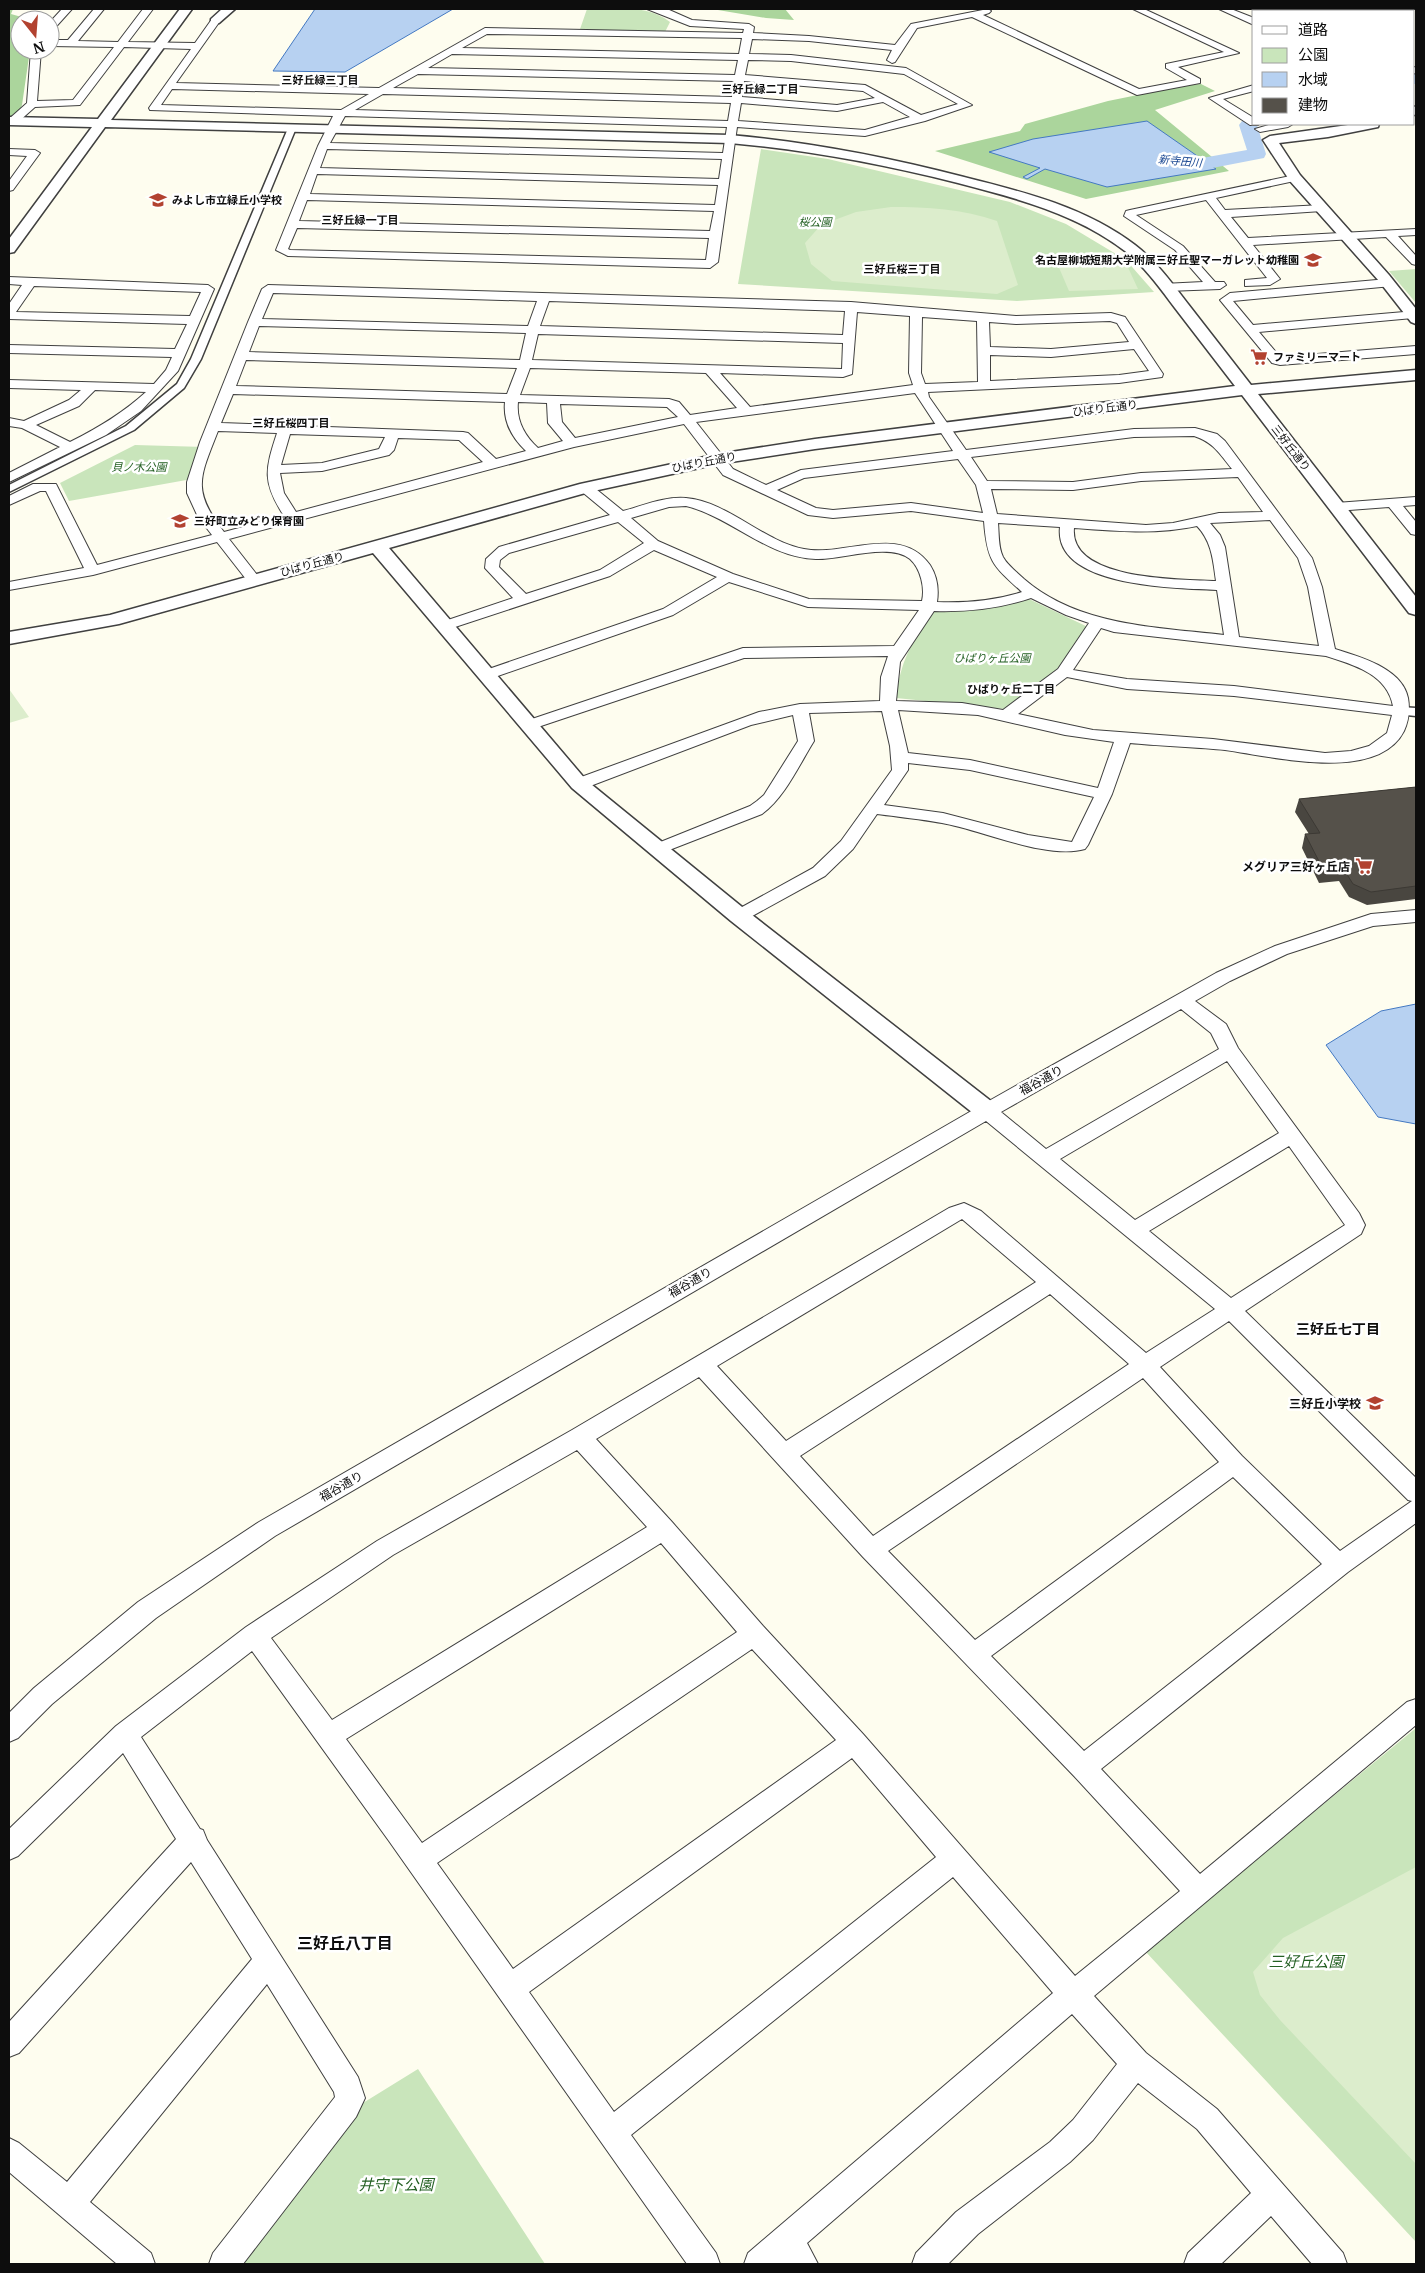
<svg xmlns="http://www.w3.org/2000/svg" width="1425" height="2273" viewBox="0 0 1425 2273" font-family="Merriweather,'Noto Sans JP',serif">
	<rect width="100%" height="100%" fill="#fefdef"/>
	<path fill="#c9e5bb" d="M587,9C615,9 647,4 670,22L664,34L579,32Z
		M761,149L828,159L1010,202L1066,224L1126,260L1154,292L1017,301L738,284Z
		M1416,269V303L1389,271Z
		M135,445L205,447L192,479L69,501L60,483Z
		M1029,599L1090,628L1054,673L1005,709L896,698C900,661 913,642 930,610C965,614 995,608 1029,599Z
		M1416,1728V2242L1145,1951Z
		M418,2069L545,2264H235L350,2111Z"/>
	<path fill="#abd59c" d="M9,9H13L11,14L32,20H20V50H30L22,105L17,117L9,118Z
		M712,9H785L794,20L766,18Z
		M1201,84L1215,91L1155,110L1229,171L1086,199L935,151L1020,131L1025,124L1108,101L1187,85Z"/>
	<path fill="#dcedcc" d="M891,207C927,207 963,209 997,221L1018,285L997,294L832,281L811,264L805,243L821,225L856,212Z
		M1125,261L1138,289L1069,291L1057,263Z
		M9,689L29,717L9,723Z
		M1416,1867V2164L1280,2020L1260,1995L1253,1972L1283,1938Z"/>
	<path fill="#b7d1f1" stroke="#4479c2" d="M315,9H453L345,72L273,71Z
		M1147,121L1216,169L1107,187L1045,169L1027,179L1023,177L1040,168L989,152L1033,139Z
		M1416,1004V1124L1378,1117L1326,1045L1381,1011Z"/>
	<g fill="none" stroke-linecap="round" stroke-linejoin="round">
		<path fill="#b7d1f1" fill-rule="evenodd" d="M1414,73H1416V84H1414Z
			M1248,120L1257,125L1266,154L1264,158L1202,170L1161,165L1154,163L1152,159L1154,155L1161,153L1202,158L1247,150L1239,125L1242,121Z"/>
		<g stroke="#404040" stroke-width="3">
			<path id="pedestrian" d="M289,126L296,128L201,359L184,388L134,430L9,492V485L126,426L177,384L191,359Z
				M1400,707L1416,708V716L1396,714L1394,711Z"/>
		</g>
		<g stroke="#404040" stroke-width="2">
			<path id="minor" d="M62,9H72L53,30L50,31V22Z
				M94,9H104L78,41L118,42L143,9H153L128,42L195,43L212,19H218L220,21L176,83L379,88L485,28L743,33L744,29L690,26L647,9H667L692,20L749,24L754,27L753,33L809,36L895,45L911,24L988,9L991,11L989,13L983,15L1139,89L1187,80L1166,68V64L1224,52L1133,9H1144L1239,53L1178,67L1200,79V83L1137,95L972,17L917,28L895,62L892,63L887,60L892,50L809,41L752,39L749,54L791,55L906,68L972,105L925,121L865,136L737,127L718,262L710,268L288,256L276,250L318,146L333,116L150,110L149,108L191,49L124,47L80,105L35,107L17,123H9V119L27,103L31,50H41L37,101L73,100L114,47L50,46V40H68ZM487,34L742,38L739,54L462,48ZM452,54L738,60L735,75L428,68ZM748,60L791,61L904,74L958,104L921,115L865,85L745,75ZM418,74L734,81L732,97L393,88ZM744,81L863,91L875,98L837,105L742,97ZM172,89L369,94L341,110L161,105ZM383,94L731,103L728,121L355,110ZM883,102L910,117L865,130L738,121L741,103L837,111ZM345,116L727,127L723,153L330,143ZM327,149L722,159L719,179L320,168ZM317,174L718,185L715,205L310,194ZM307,200L714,211L710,231L299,221ZM297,228L709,238L706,260L290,250L288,249Z
				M1219,9H1231L1254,18V25Z
				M1414,67L1416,68V74L1414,73Z
				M1254,85V91L1223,99L1254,118V124H1259L1258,125H1250L1209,98Z
				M1272,124H1293L1288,127L1260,132L1255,129Z
				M9,149L35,150L40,153L13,190L9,191V181L27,156L9,155Z
				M1295,175L1300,178L1299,180L1216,198L1225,210L1322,205L1328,208L1322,211L1231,217L1248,238L1416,229V235L1398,236L1416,256V265L1412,264L1386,237L1253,245L1280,279L1270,285L1245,286V280L1267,278L1206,200L1136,215L1183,246L1215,282H1224L1226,285L1220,289L1167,291L1161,287L1163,284L1203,282L1175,250L1124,216L1126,211L1130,210Z
				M9,277L208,285L214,289L178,371L141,411L106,435L9,482V473L60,447L22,428L9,426V418L24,421L69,400L81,390L9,388V380L154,384L166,370L172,357L9,353V345L175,349L187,324L9,319V304L22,285L9,284ZM34,286L201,292L190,316L16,312ZM95,390L146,392C123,413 98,428 70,442L36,425L79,406Z
				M1388,279L1394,283L1392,286L1233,301L1253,325L1416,311V317L1413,318L1259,332L1280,357L1416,346V354L1280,365L1272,363L1220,300L1230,293Z
				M268,285L851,302L1016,316L1111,313L1125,317L1163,374L1162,377L1119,383L928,392L929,397L966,450L1134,429L1195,428L1217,434L1225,441L1312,558L1322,587L1335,649C1360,657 1402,668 1408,698C1410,710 1409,720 1404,731C1377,784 1270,756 1225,750C1193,747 1161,746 1130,743L1112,794L1088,845L1085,849C1047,860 982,830 942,823C921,819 899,817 877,814L853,849L825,876L745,920H733L730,916L733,912L813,868L841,841L892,770L890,746L882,711L809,713L814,741C799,765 785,797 762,814L659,854L653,853L650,849L653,845L750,806L757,801L764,795L798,741L793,715L751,725L585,788H573L571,784L573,780L759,712L800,704L880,701L881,677L888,656L744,658L535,728H523L521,725L523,722L743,648L894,646L919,610L808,607L729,582L673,615L492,678H480L478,675L480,672L663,609L717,577L654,550L610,576L449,629H439L436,626L439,623L513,598L485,568L486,559L499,547L610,515L581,491L579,488L586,484L591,485L623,511C642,506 665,496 686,498C729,502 762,541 804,549C845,557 900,523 930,565C937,576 939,589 937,602C967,603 993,601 1022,592C992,565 987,561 984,521L911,511L833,518L808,515L723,475L684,424L574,447L229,539L261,580L254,584L249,583L217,542L93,575L9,590V582L84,568L46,491H40L9,505V496L33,484H56L97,565L212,535L198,517L187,493V482L200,442L248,322L262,289ZM273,293L537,301L528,326L262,319ZM549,301L845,311L843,335L540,326ZM857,312L910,316L909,373L913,385L750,407L720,373L843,377L852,374ZM922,317L977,321L978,382L925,384L921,373ZM1110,321L1117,323L1129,342L1051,349L990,347L989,322L1016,324ZM259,326L526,333L520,360L249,352ZM538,334L843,343L842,369L532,360ZM1134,349L1149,371L1119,375L990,381V355L1051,357ZM246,360L517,368L507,394L236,386ZM530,368L706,373L737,408L690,415L679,402L669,399L520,395ZM915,393L953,451L801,470L766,485L733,469L696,422ZM233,394L505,402C503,421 512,438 526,451L496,459L468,433L463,432L221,423ZM518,402L547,403L548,423L563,441L538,448C525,436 516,421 518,402ZM560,404L667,407L678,417L575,438L562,422ZM218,431L277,433C265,470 262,482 284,516L224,532C191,490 200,477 218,431ZM290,434L385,437L379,449L322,463L281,465ZM1194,436C1213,442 1220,454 1232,469L1141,473L1073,482L987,481L971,457L1134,437ZM398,438L459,440L483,462L296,512L284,493L280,473L322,471L389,455L394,450ZM958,459L976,485L983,513L911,503L833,510L816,508L777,490L804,478ZM1238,477L1263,512L1219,513L1173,523L1146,525L997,514L991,489L1073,490L1141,481ZM686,506C731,517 768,558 816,559C841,560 889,542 910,559C921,569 925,588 922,601L809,599L733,574L658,541L631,518L669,507ZM1270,520L1298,558L1308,587L1319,646L1239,637L1225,547L1220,535L1210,523ZM618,522L644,543L600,570L526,594L499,567L500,560L509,553ZM998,523L1060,527C1053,588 1178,588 1217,590L1224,635C1156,627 1078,626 1024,579C1017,572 1008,566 1003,557C998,547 999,533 998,523ZM1197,526C1212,542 1213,560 1216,581C1181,579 1069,581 1074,528C1116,531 1155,535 1197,526ZM1031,598L1066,615L1089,623L1058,669L1003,710L962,703L896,701L900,662L934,611C968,612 998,609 1031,598ZM1101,628L1114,632L1326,656C1354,665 1387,674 1393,706L1234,686L1127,679L1073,670ZM1067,677L1127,689L1234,696L1392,715L1387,733L1369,746L1351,751L1325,753L1213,739L1093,730L1018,714ZM898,710L978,715L1065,735L1114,742L1098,788L970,760L908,753ZM908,763L970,770L1094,797L1072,842L1028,835L943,813L884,805L908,770Z
				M1416,497V505L1403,506L1416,522V535L1411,534L1389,507L1336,511L1329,507L1336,503Z
				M1416,910V922L1373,926L1287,954L1230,981L1195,1001L1226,1024L1238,1048L1359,1213L1365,1225L1361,1234L1245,1311L1416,1478V1523L1348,1572L1101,1769L1200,1874L1407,1702L1416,1699V1725L1094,1996L1146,2053L1217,2109L1343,2253L1347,2264H1312L1271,2216L1221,2264H1184L1188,2253L1251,2193L1197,2129L1138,2083L1093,2140L1070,2162L978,2234L948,2264H912L916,2253L956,2212L1050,2142L1073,2120L1117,2064L1072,2014L807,2243L818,2264H744L748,2253L1053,1993L953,1877L631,2135L716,2253L720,2264H687L389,1841L252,1651L141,1737L200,1829L203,1830L207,1840L358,2077L365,2098L356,2117L243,2264H209L213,2253L335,2097L334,2092L267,1984L90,2202L151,2253L155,2264H117L9,2172V2138L19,2143L67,2182L252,1959L191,1862L19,2053L9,2057V2022L176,1839L123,1753L18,1856L9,1860V1829L116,1726L246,1627L377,1541L572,1430L949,1208L964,1203L981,1211L1146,1353L1215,1309L986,1121L275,1536L156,1618L52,1704L18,1738L9,1742V1713L34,1688L138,1602L259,1522L980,1106L1216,973L1275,946L1371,914ZM1181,1009L1211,1033L1219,1049L1046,1149L1001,1112ZM1227,1061L1279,1133L1135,1220L1060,1159ZM1289,1146L1345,1225L1231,1298L1149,1231ZM962,1219L1036,1282L786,1441L717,1366ZM1050,1294L1129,1364L873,1536L800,1456ZM1229,1321L1408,1500L1412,1501L1340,1551L1242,1456L1160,1367ZM699,1377L863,1557L1074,1776L1180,1891L1075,1976L863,1734L763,1626L672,1522L596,1439ZM1143,1378L1219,1462L975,1640L888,1551ZM577,1450L647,1527L332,1720L271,1638L393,1555ZM1233,1477L1322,1564L1084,1751L991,1656ZM661,1543L737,1632L422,1843L346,1739ZM752,1649L836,1740L513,1969L437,1863ZM852,1758L936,1857L614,2112L529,1992Z"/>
		</g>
		<g stroke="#404040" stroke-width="3">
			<path id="tertiary" d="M180,9H192L111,120L730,135C809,142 887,157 964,177C1024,192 1085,207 1135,245C1156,261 1172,283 1188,304C1209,331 1230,358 1251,385L1416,370V380L1258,394L1416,597V615L1409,613L1242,395L815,449L718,464L589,492L389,548L586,780L747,911L996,1105L999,1111L996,1117L987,1120L978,1117L731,921L572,788L373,553L119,624L9,644V632L110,615L580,484L718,454L815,439L1235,386C1215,360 1195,334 1175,308C1160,288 1145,267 1125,251C1077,214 1016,198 958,183C883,164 807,150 730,143L105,127L14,252L9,253V239L92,127L9,125V117L98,119Z
				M222,9H235L219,23H211V19Z
				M1416,106V114L1414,115V107Z
				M1355,124H1379L1378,127L1328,137L1279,143L1300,175L1389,275L1416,309V324L1411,322L1379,281L1290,181L1263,140L1270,136Z"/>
		</g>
		<use href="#pedestrian" fill="#fff" fill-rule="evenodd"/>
		<use href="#minor" fill="#fff" fill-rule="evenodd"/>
		<use href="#tertiary" fill="#fff" fill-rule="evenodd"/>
	</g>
	<path fill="#494640" d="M1416,787V899L1367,905L1349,897L1339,881L1319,883L1302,848L1305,834H1309L1295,812L1299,799Z"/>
	<path fill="#55514a" stroke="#3c3934" d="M1416,787V886L1371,892L1353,884L1343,868L1323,869L1305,834L1320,833L1299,799Z"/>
	<defs>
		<g id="school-bare" transform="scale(1.35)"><path d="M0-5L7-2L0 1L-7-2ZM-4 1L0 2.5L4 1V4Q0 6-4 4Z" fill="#b24230" stroke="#fff" stroke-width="2.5" paint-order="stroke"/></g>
		<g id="supermarket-bare" transform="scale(1.35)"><path d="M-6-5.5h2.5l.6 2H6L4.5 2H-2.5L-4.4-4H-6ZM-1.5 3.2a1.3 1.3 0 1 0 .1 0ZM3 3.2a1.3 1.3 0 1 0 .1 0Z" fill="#b24230" stroke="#fff" stroke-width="2.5" paint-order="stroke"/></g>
	</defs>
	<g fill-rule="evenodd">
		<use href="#school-bare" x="158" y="200"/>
		<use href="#school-bare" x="1313" y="260"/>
		<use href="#supermarket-bare" x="1259" y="357"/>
		<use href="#school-bare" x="180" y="521"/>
		<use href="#supermarket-bare" x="1364" y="866"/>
		<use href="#school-bare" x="1375" y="1403"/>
	</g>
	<g text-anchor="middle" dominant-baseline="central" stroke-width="5" stroke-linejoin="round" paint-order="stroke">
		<g font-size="11" font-weight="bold" fill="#0d0d0d" stroke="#fff">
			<text x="320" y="80">三好丘緑三丁目</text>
			<text x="760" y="89">三好丘緑二丁目</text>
			<text x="360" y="220">三好丘緑一丁目</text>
			<text x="902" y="269">三好丘桜三丁目</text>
			<text x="291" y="423">三好丘桜四丁目</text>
			<text x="1011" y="689">ひばりヶ丘二丁目</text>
		</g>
		<g font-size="11" font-style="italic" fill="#214d95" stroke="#fff">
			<text transform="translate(1180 161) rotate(5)">新寺田川</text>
		</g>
		<g font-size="11" font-weight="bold" fill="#0d0d0d" stroke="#fff" text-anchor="start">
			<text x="172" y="200">みよし市立緑丘小学校</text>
			<text x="1299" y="260" text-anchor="end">名古屋柳城短期大学附属三好丘聖マーガレット幼稚園</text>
			<text x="1273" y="357">ファミリーマート</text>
			<text x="194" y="521">三好町立みどり保育園</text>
		</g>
		<g font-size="11" font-style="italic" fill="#246023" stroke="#fff">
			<text x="815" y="222">桜公園</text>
			<text x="139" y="467">貝ノ木公園</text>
			<text x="992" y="658">ひばりヶ丘公園</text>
		</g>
		<g font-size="11" fill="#0d0d0d" stroke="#fff">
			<text transform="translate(1105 408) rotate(-7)">ひばり丘通り</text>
			<text transform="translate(1291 448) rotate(52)">三好丘通り</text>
			<text transform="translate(704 462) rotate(-11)">ひばり丘通り</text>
			<text transform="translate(312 564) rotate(-15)">ひばり丘通り</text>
		</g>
		<g font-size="12" font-weight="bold" fill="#0d0d0d" stroke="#fff" text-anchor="end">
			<text x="1350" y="866">メグリア三好ヶ丘店</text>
			<text x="1361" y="1403">三好丘小学校</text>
		</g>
		<g font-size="12" fill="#0d0d0d" stroke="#fff">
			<text transform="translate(1041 1080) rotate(-29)">福谷通り</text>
			<text transform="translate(690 1282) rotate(-30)">福谷通り</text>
			<text transform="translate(341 1486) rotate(-30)">福谷通り</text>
		</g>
		<g font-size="14" font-weight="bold" fill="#0d0d0d" stroke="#fff">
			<text x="1338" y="1329">三好丘七丁目</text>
		</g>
		<g font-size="15" font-style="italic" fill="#246023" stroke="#fff">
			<text x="1306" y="1961">三好丘公園</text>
			<text x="396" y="2184">井守下公園</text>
		</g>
		<g font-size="16" font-weight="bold" fill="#0d0d0d" stroke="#fff">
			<text x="345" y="1943">三好丘八丁目</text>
		</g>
	</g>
	<rect width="1425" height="2273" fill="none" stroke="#0d0d0d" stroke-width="20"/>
	<rect x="1252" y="10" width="162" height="115" fill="#ffffff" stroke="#9e9e9e"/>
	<rect x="1262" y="26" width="25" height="8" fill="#ffffff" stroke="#9e9e9e"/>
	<text x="1298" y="35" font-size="15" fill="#0d0d0d">道路</text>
	<rect x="1262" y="48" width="25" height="15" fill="#c9e5bb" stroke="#9e9e9e"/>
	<text x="1298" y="60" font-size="15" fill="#0d0d0d">公園</text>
	<rect x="1262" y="72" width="25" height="15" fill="#b7d1f1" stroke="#9e9e9e"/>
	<text x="1298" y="85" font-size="15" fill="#0d0d0d">水域</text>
	<rect x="1262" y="98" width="25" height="15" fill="#55514a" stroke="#9e9e9e"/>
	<text x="1298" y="110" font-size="15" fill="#0d0d0d">建物</text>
	<g transform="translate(35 35) rotate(163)"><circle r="24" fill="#ffffff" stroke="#9e9e9e"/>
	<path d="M0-4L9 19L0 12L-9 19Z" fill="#b24230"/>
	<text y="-8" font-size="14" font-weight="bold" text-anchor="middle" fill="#0d0d0d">N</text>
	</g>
</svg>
